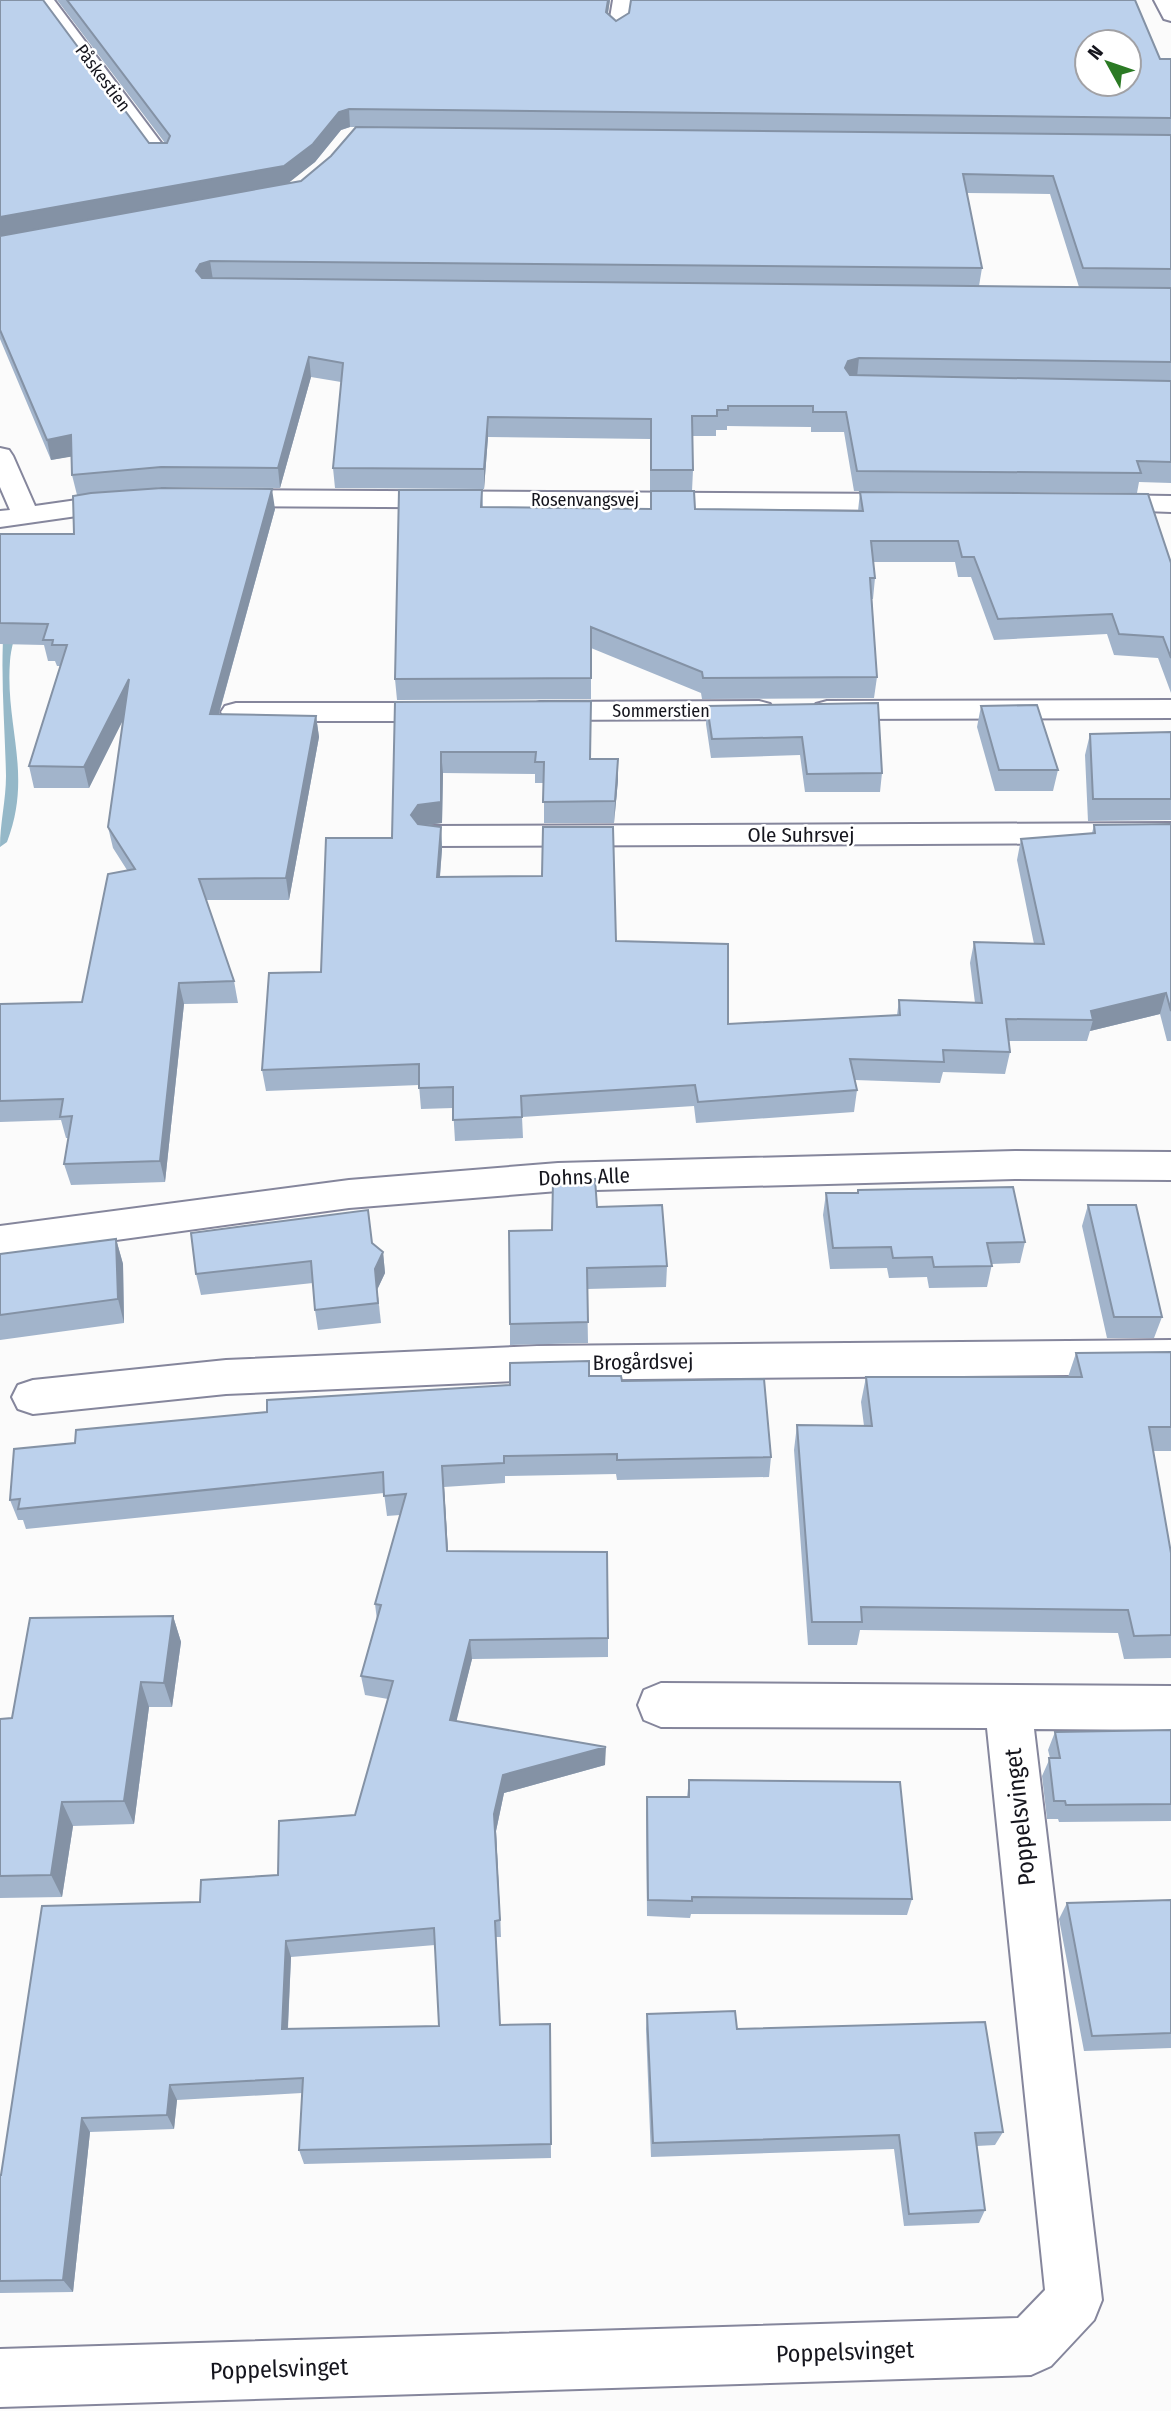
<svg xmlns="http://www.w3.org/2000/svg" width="1171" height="2411" viewBox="0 0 1171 2411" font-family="'Fira Sans Condensed',sans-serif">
	<rect width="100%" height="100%" fill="#fbfbfb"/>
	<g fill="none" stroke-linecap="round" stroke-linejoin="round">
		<path fill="#95b8c8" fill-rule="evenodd" d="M11,620L18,624C15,636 11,648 10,661C5,727 33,774 7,842L0,847C0,823 6,800 6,776C5,726 0,674 4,624Z"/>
		<g stroke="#85869c" stroke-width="4">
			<path id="minor" d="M36,0H54L171,156L168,160H154Z
				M613,0H631L626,30L617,36L608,30Z
				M1154,0H1171V21L1164,19Z
				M0,448L9,450L13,456L35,506L126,493L135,495L139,501L135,507L126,509L0,527V511L10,510L0,487Z
				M221,490L910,494L919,496L923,502L919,508L910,510L221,506L212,504L208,498L212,492Z
				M1100,495L1171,496V512L1091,509L1087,503L1091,497Z
				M1171,700V718L827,719L816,716L812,710L816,704L827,701Z
				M759,701L770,704L774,710L770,716L759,719L540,720L529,717L525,711L529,705L540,702Z
				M236,703H448L459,706L463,712L459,718L448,721H236L225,718L221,712L225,706Z
				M1171,823V843L431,846L420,843L415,836L420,829L431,826Z
				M1015,1151L1171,1152V1180L1015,1179L558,1191L349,1208L0,1256V1226L349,1180L558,1163Z
				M1171,1340V1374L537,1380L226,1394L33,1414L18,1409L12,1397L18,1385L33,1380L226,1360L537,1346Z
				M661,1683L1171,1686V1730L1034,1729L1102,2300L1094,2320L1051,2366L1031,2375L0,2407V2349L1018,2318L1045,2290L987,1728L661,1727L644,1720L638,1705L644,1690Z"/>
		</g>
		<use href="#minor" fill="#fff" fill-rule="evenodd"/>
	</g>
	<path fill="#a2b4cb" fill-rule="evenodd" d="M0,0L149,143H165L57,0H610L608,14L616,21L1171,60V483L1139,482L1137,493L854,491L844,432H811V427L727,426V430H716V436H692L693,470L692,491L650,490V439L488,437L484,489L335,488L333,468L341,382L311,377L280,488L165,487L138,490L275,509L219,714L316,716L319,737L289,900H206L234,981L238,1003L184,1004L165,1182L71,1185L64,1164L69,1138H66L61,1120L0,1122V1004L82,1002L127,870L113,848L108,827L123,720L89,788H34L29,766L60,666H57L55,661H48L44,645L0,644V534H74L77,495L72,475V456L51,460L0,339ZM350,127H355L331,156L301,181L287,183L315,162L341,130ZM967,193L1050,194L1079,287L979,286L982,268Z
		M482,490L483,507L858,511L860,492L1171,563V693L1158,658L1114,655L1107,634L994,640L971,577H958L955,562H873L875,578L873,599H872L877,677L874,698L702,699L701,693L591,648V699L397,700L395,679Z
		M395,702L590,759L618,780L614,823H544V783H535V774L443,773L442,823L427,825L441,827L442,849L440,877L616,941L728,1024L897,1015L899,1000L975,1003L970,963L974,942L1034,944L1017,860L1021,839L1092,833L1094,825L1171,824V1041H1167L1160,1014L1090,1031L1087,1041H1009L1010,1052L1005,1074L943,1072L940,1083L855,1080L857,1090L854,1112L696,1123L694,1106L522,1117L523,1138L455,1141L453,1108L421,1109L419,1085L266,1091L262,1070L321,972L392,838Z
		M878,703L882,773L880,792H805L800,755L711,758L706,724L707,706Z
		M981,706L1058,770L1053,791H995L977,727Z
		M1171,732V820L1088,821L1085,755L1090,734Z
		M826,1193L1025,1242L1020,1263L992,1264L987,1287L929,1288L927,1277L889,1278L887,1268L830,1269L823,1215Z
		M1088,1205L1162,1317L1154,1338H1107L1082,1226Z
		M597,1207L667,1266L666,1287L587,1289L588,1343L510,1345V1324L552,1230Z
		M116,1239L123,1264L124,1323L0,1340V1254Z
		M372,1243L383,1252L385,1273L377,1290L381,1323L318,1330L315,1310L313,1283L201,1295L196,1274Z
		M1171,1352V1451H1153L1171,1553V1658L1124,1659L1118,1633L860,1630L857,1645H808L794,1450L797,1425L864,1426L861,1402L866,1377H1068L1076,1353Z
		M589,1376L622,1381L771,1457L769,1477L617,1480L616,1474L505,1476V1483L444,1487L448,1551L608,1638V1657L472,1659L456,1721L605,1765L504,1793L496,1831L501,1937H496L500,2025L550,2040L551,2158L304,2164L299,2150L302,2093L177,2100L174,2129L90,2132L73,2292L0,2293V2175H1L200,1902L278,1875L355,1815L388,1699L365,1695L361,1676L377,1620L375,1604L400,1515L387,1516L384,1493L26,1529L23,1520H18L10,1500L75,1443L267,1412ZM435,1945L439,2026L288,2029L291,1957Z
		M173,1616L181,1642L172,1707H149L134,1824L73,1826L62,1897L0,1898V1719L12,1718Z
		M1171,1730V1821L1059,1822L1058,1819H1047L1042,1776L1050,1758L1048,1750L1055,1732Z
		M689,1780L912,1899L907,1915L691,1914L690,1918L647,1916L646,1814L647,1797H687Z
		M1171,1900V2048L1084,2051L1059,1919L1067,1903Z
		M647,2014L737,2029L1003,2132L995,2145L977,2146L985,2210L979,2223L904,2226L894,2149L651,2157L646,2029Z"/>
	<path fill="#8492a5" d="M608,0H610L605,30L606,12Z
		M349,109L350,127L341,130L315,162L286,185L0,236V217Z
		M210,261L213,280L203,283L196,271L200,264Z
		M309,357L311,377L280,488L278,468Z
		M859,358L857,377L846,381L845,368L848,361Z
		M488,417V437L484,489V469Z
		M71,435L75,456L51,460L47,440Z
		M272,489L275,509L213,735L210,714Z
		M129,679L133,700L89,788L84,767Z
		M316,716L319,737L289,900L286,878Z
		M441,752L443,773L442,823L419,826L411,815Z
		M618,759V780L614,823L615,801Z
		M441,827L442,849L438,899L437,877Z
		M179,983L184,1004L165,1182L160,1161Z
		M1166,993L1160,1014L1090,1031L1093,1020L1091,1011Z
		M116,1239L123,1264L124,1323L118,1299Z
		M383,1252L385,1273L377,1290L381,1323L375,1269Z
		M442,1466L444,1487L449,1570L447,1551Z
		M173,1616L181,1642L172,1707L164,1683Z
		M470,1640L472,1659L452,1739L450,1720Z
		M141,1682L149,1707L134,1824L124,1801Z
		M606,1747L605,1765L504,1793L496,1831L501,1937L494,1814L503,1775Z
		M62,1802L73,1826L62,1897L51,1875Z
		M286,1941L291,1957L287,2044L282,2029Z
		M170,2085L177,2100L174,2129L167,2115Z
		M82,2118L90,2132L73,2292L63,2280Z"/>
	<path fill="#bcd1ec" stroke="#8492a5" stroke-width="2" fill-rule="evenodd" d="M0,0H43L149,143H167L170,136L67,0H608L606,12L616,21L629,13L631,0H1135L1160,59H1171V118L349,109L339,112L313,144L284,166L0,217ZM1087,42H1129V84H1087Z
		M356,127L1171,135V269L1083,268L1053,176L963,174L982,268L210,261L200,264L196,271L202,278L1171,288V362L859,358L848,361L845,368L850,375L1171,381V462L1137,461L1141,473L857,471L846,412H813V406H728V410H717V416H692L693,470H651V419L488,417L484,469L333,468L343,363L309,357L278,468L161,467L72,475L71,435L47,440L0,330V236L301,181L331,156Z
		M162,488L272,489L210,714L316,716L286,878L199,879L234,981L179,983L160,1161L64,1164L72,1116L60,1117L63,1099L0,1101V1004L82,1002L108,874L135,869L108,827L129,679L84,767L29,766L67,645H52L53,640H43L48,624L0,623V534H74L73,496L91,493Z
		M399,490H482L481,507L651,509V491H694L695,509L863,511L860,492L1148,494L1171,563V658L1163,637L1119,634L1112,614L998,619L974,557H962L958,541H871L875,578H870L877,677L703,678L702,672L591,627V678L395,679Z
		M591,701L590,759H618L615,801L543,802L544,762H535L536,752H441V802L418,805L411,815L418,824L441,827L437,877L542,876L543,827H613L616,941L728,944V1024L900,1015L899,1000L982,1003L974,942L1044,944L1021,839L1095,833L1094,825L1171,824V1011L1166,993L1091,1011L1093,1020L1006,1019L1010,1052L943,1050L944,1062L850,1059L857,1090L698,1102L695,1085L521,1096L522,1117L453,1120V1087L419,1088V1064L262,1070L269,973L321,972L326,838H392L395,702Z
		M878,703L882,773L807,774L802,737L712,739L707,706Z
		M1037,705L1058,770H999L981,706Z
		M1171,732V799H1093L1090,734Z
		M595,1179L597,1207L662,1205L667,1266L587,1268L588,1322L510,1324L509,1231L552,1230L553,1181Z
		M1013,1187L1025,1242L987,1243L992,1266L934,1267L932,1257L893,1258L891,1247L833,1248L826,1193H858V1190Z
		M1088,1205H1136L1162,1317H1114Z
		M368,1210L372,1243L383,1252L375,1269L378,1303L315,1310L311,1261L196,1274L191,1233Z
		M116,1239L118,1299L0,1315V1254Z
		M1171,1352V1427H1149L1171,1553V1635L1134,1636L1128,1610L861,1607L862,1622H812L797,1425L872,1426L866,1377H1082L1076,1353Z
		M589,1361V1376H621L622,1381L764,1379L771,1457L617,1460V1454L504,1456V1463L442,1466L447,1551L607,1552L608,1638L470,1640L450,1720L606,1747L503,1775L494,1814L500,1920L495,1921L500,2025L550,2024L551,2144L299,2150L303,2078L170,2085L167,2115L82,2118L63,2280L0,2281V2175H1L42,1906L200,1902L201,1880L278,1875L279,1821L355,1815L393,1681L361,1676L381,1605L375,1604L406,1494L384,1496L383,1472L18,1509L20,1499L10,1500L14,1449L75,1443L76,1430L267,1412V1400L510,1385V1363ZM434,1928L439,2026L282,2029L286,1941Z
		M173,1616L164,1683L141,1682L124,1801L62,1802L51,1875L0,1876V1719L12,1718L30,1618Z
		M1171,1730V1804L1066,1805L1065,1801H1054L1049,1758H1060L1055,1732Z
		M689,1780L900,1782L912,1899L692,1897V1901L648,1900L647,1797H689Z
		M1171,1900V2033L1092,2036L1067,1903Z
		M735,2011L737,2029L985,2022L1003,2132L975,2133L985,2210L909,2214L899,2135L653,2143L647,2014Z"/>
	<g text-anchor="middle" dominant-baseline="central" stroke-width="5" stroke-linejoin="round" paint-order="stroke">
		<g font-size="18" fill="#15151d" stroke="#fff">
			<text transform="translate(103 78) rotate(53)">Påskestien</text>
			<text x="585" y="500">Rosenvangsvej</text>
			<text x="661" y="711">Sommerstien</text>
		</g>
		<g font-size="21" fill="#15151d" stroke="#fff">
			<text x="801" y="835">Ole Suhrsvej</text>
			<text transform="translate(584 1177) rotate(-2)">Dohns Alle</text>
			<text transform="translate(643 1362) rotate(-1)">Brogårdsvej</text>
		</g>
		<g font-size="24" fill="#15151d" stroke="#fff">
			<text transform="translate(1020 1817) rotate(-96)">Poppelsvinget</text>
			<text transform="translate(845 2352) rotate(-2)">Poppelsvinget</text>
			<text transform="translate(279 2369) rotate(-2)">Poppelsvinget</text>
		</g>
	</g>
	<g transform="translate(1108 63) rotate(310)"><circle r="33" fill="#ffffff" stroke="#a1a1a5" stroke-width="2"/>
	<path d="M0-5L12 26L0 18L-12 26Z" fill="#2b7a24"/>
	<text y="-10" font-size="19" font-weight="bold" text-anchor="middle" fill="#15151d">N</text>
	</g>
</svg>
